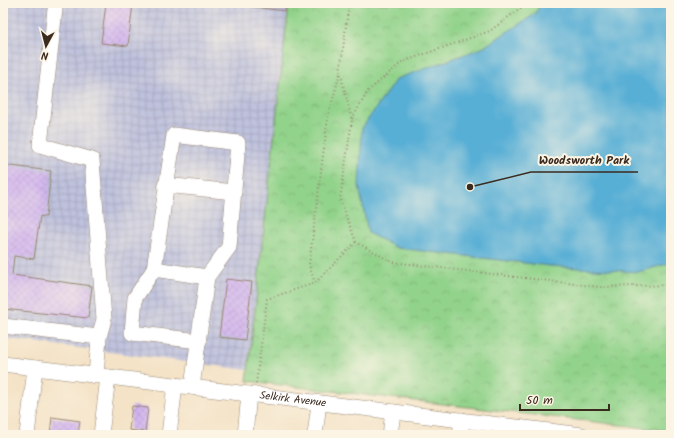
<svg xmlns="http://www.w3.org/2000/svg" width="674" height="438" viewBox="0 0 674 438" font-family="Kalam,sans-serif">
	<defs>
		<pattern id="industrial-grid" width="8" height="8" patternUnits="userSpaceOnUse"><rect width="8" height="8" fill="#bfc2dd"/><path d="M0 4h8M4 0v8" fill="none" stroke="#a5a7bd"/></pattern>
		<pattern id="park-crowns" width="20" height="18" patternUnits="userSpaceOnUse"><rect width="20" height="18" fill="#92d38b"/><path d="M2 6a3 3 0 1 1 6 0M12 15a3 3 0 1 1 6 0" fill="none" stroke="#7fb578"/></pattern>
		<pattern id="building-cross-hatch" width="8" height="8" patternUnits="userSpaceOnUse"><rect width="8" height="8" fill="#cfb1f0"/><path d="M0 0l8 8M0 8l8-8" fill="none" stroke="#b398cd"/></pattern>
	</defs>
	<rect width="100%" height="100%" fill="#fcf5e5"/>
	<filter id="ink" filterUnits="userSpaceOnUse"><feTurbulence type="fractalNoise" baseFrequency=".025" numOctaves="2"/><feDisplacementMap in="SourceGraphic" scale="8" xChannelSelector="R" yChannelSelector="G"/><feConvolveMatrix kernelMatrix="1 2 1 2 8 2 1 2 1" color-interpolation-filters="sRGB"/></filter>
	<filter id="wash" filterUnits="userSpaceOnUse"><feTurbulence type="fractalNoise" baseFrequency=".012" numOctaves="4" result="noise"/><feDisplacementMap in="SourceGraphic" scale="16" xChannelSelector="R" yChannelSelector="G"/><feGaussianBlur stdDeviation="0.9" result="paint"/><feColorMatrix in="noise" values="0 0 0 0 0 0 0 0 0 0 0 0 0 0 0 0 0 1.4 0 .05"/><feComposite in="paint" operator="in"/></filter>
	<g filter="url(#wash)">
		<rect width="100%" height="100%" fill="#f4e3c7"/>
		<path fill="url(#industrial-grid)" d="M3,3H289L248,370L3,338Z"/>
		<path fill="url(#park-crowns)" stroke="#667e54" d="M289,3H671V431L247,381Z"/>
		<path fill="#58afd5" stroke="#4a6c7a" d="M541,3H671V263L638,272L550,266L397,248L368,233L359,186L362,128L396,79L482,48L535,14Z"/>
		<g id="blocks">
			<path fill="url(#building-cross-hatch)" d="M106,3H133L128,46L101,43Z
				M237,3H286L285,11L237,5Z
				M3,165L51,171L46,217L40,216L34,259L14,256L12,275L92,286L88,318L3,309Z
				M226,279L252,282L245,340L219,337Z
				M132,406L148,408L145,432L129,430Z
				M52,417L80,421L78,435H50Z"/>
		</g>
	</g>
	<g filter="url(#ink)">
		<use href="#blocks" fill-opacity="0" stroke="#988672" stroke-width="1"/>
		<g fill="none" stroke-linecap="round" stroke-linejoin="round">
			<g stroke="#988672" stroke-width="16">
				<g id="minor">
					<path d="M55,9L40,145L92,160L104,319L99,337"/>
					<path d="M165,185L234,192"/>
					<path d="M154,269L207,277"/>
					<path d="M3,326L99,337L96,376"/>
					<path id="s1" d="M3,364L582,435"/>
					<path d="M192,387L207,277L229,247L238,143L174,135L154,269L135,298L132,333L199,341"/>
					<path d="M27,435L35,368"/>
					<path d="M101,435L108,377"/>
					<path d="M169,435L175,385"/>
					<path d="M245,435L249,394"/>
					<path d="M315,435L319,403"/>
					<path d="M390,435L393,412"/>
					<path d="M460,435L462,420"/>
				</g>
			</g>
			<path stroke="#988672" stroke-width="2" stroke-dasharray="1 3" stroke-linecap="butt" d="M349,3L340,72L352,120L340,200L356,242L392,262L600,287L671,285
				M352,119L368,91L402,62L490,31L527,3
				M315,283L309,265L328,117L340,73
				M256,383L267,299L315,283L356,242"/>
			<use href="#minor" stroke="#fff" stroke-width="15"/>
		</g>
	</g>
	<g text-anchor="middle" dominant-baseline="central" stroke-width="4" stroke-linejoin="round" paint-order="stroke">
		<g font-size="11" fill="#3b2a1e" stroke="#fcf5e5">
			<text stroke="none"><textPath href="#s1" startOffset="292">Selkirk Avenue</textPath></text>
		</g>
	</g>
	<path fill="none" stroke="#3b2a1e" stroke-width="1.5" d="M470 187L531 172H638"/>
	<circle fill="#3b2a1e" stroke="#fcf5e5" stroke-width="1.5" cx="470" cy="187" r="4"/>
	<g font-size="12" text-anchor="middle" font-weight="bold" fill="#3b2a1e" stroke="#fcf5e5" stroke-width="4" stroke-linejoin="round" paint-order="stroke">
		<text x="584" y="164">Woodsworth Park</text>
	</g>
	<rect width="674" height="438" fill="none" stroke="#fcf5e5" stroke-width="16"/>
	<g transform="translate(46 46) rotate(187)" stroke="#fcf5e5" stroke-width="3" paint-order="stroke">
	<path d="M0-3L7 15L0 10L-7 15Z" fill="#3b2a1e"/>
	<text y="-6" font-size="11" font-weight="bold" text-anchor="middle" fill="#3b2a1e">N</text>
	</g>
	<path d="M520 404v6h89v-6" fill="none" stroke="#3b2a1e" stroke-width="2"/>
	<text x="526" y="404" font-size="12" fill="#3b2a1e" stroke="#fcf5e5" stroke-width="3" paint-order="stroke">50 m</text>
</svg>
